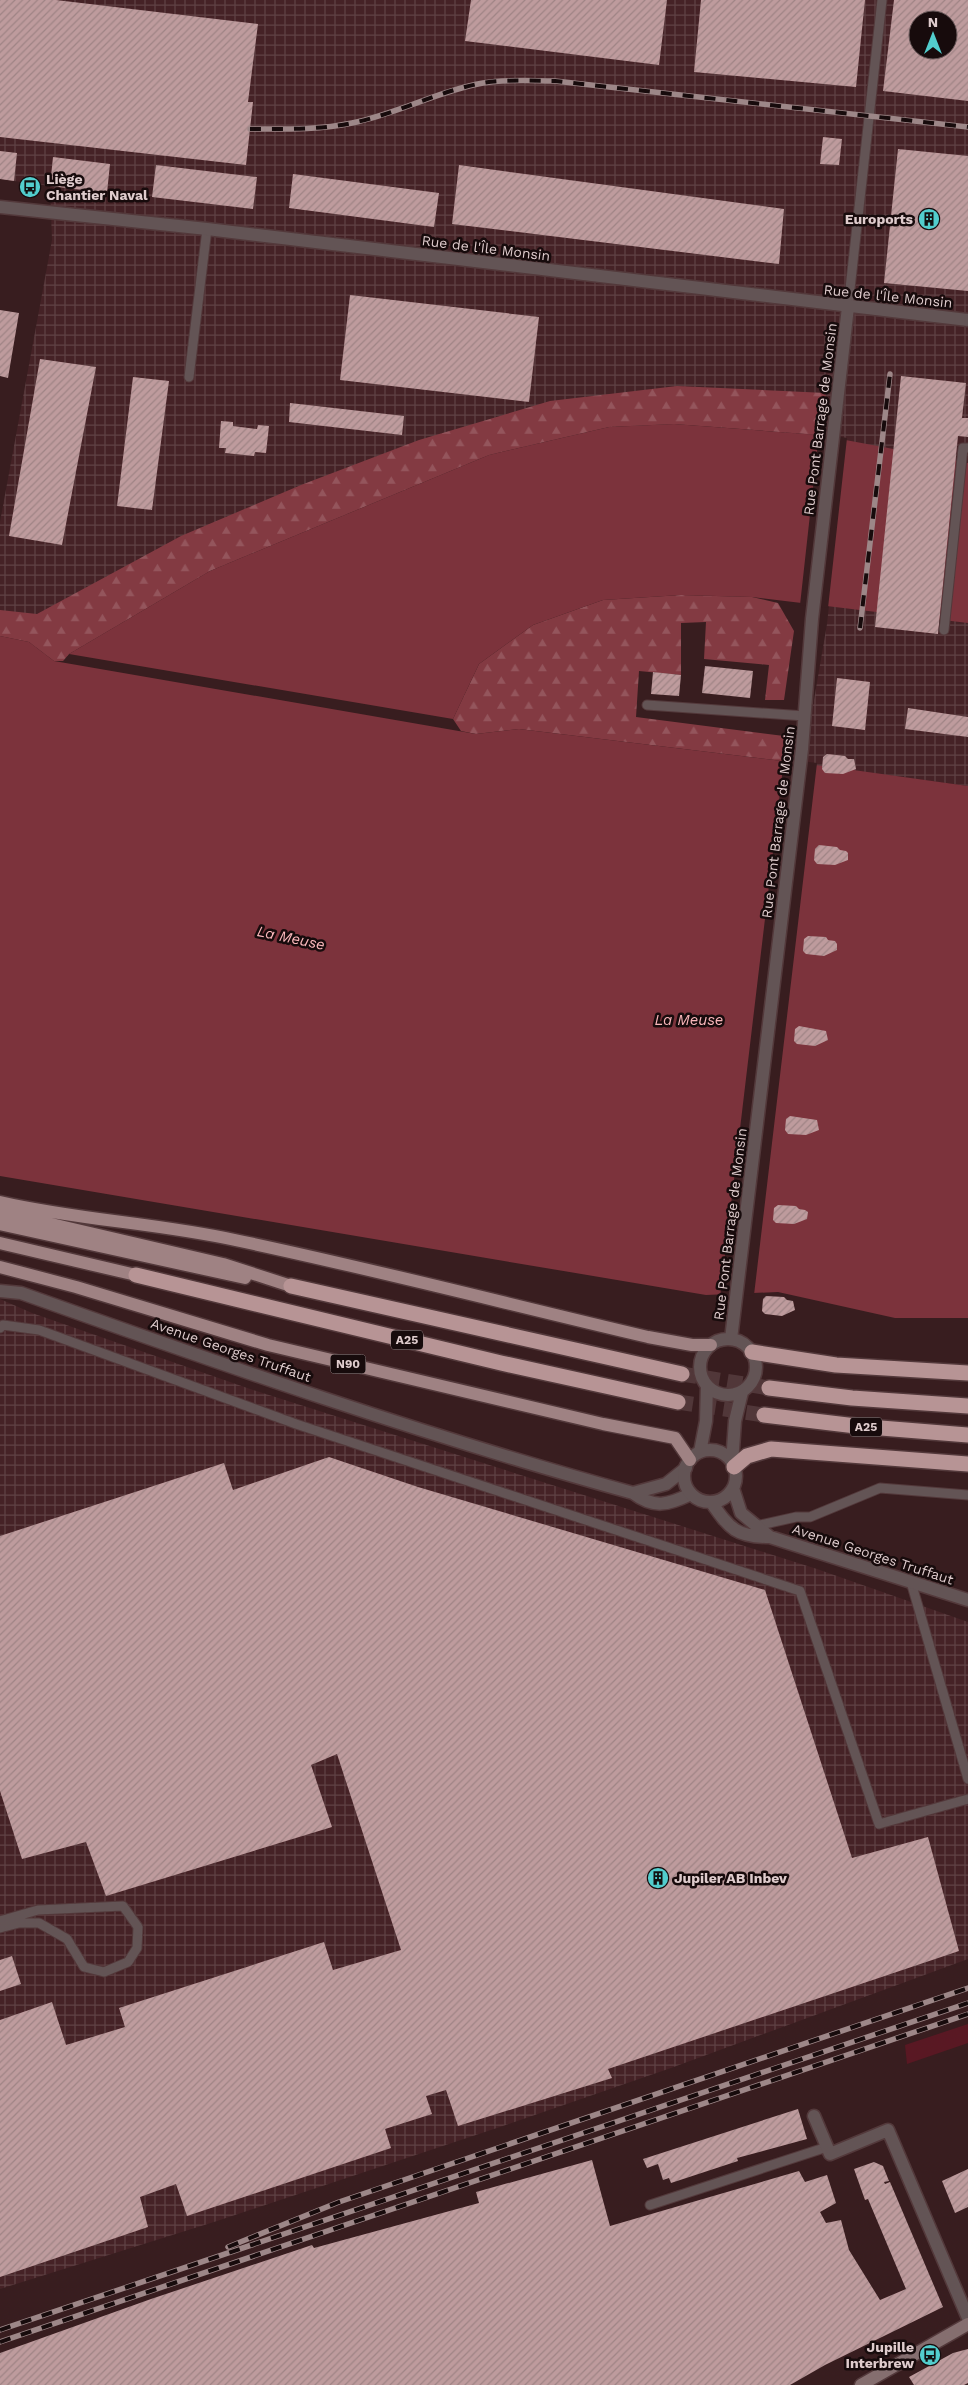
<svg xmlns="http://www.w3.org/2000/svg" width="968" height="2385" viewBox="0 0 968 2385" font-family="'Work Sans',sans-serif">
	<defs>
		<pattern id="industrial-grid" width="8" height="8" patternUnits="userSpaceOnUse" patternTransform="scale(1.25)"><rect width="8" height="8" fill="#452226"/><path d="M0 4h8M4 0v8" fill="none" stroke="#5f4144"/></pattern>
		<pattern id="forest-firs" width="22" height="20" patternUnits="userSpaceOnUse" patternTransform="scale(1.25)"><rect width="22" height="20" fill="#833a42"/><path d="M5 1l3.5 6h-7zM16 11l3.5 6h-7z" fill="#94555c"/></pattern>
		<pattern id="building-hatch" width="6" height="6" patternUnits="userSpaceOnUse" patternTransform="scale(1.25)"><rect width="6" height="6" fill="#be9b9d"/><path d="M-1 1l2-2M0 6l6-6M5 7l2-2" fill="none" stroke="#9f8485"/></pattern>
	</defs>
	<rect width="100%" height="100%" fill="#381d1f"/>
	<path fill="url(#industrial-grid)" fill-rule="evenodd" d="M0,0H968V786L803,764L827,624L847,441L749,428L674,424L609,427L489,455L210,571L69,654L63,661H54L29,642L0,636V522L52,240L50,186L0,179ZM918,20H948V50H918Z
		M0,1299L32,1313L253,1390L817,1569L968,1622V1959L671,2068L500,2127L214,2222L0,2289Z"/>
	<path fill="#591823" d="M968,2024V2043L907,2064L905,2045Z"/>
	<path fill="url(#forest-firs)" d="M677,386L826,393L819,435L674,424L609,427L489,455L210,571L69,654L63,661H54L29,642L0,636V610L37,614L181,536L301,485L419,440L550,401Z
		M681,595L752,597L778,603L794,631L784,700H765L769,665L704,659L706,622L681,623V675L639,671L636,717L784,736L782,761L519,729L476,734L461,731L453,719L479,664L533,625L603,600Z"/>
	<path fill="#7c333c" d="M674,424L819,435L968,463V623L752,597L681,595L603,600L533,625L479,664L453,719L69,654L210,571L489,455L609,427Z
		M0,636L29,642L54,661L476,734L519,729L839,768L968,786V1318H895L778,1292L706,1295L0,1176Z"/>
	<path fill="#381d1f" d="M819,433L847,438L828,608L800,605Z
		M784,759L817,763L754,1295L720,1297Z"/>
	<path fill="url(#building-hatch)" fill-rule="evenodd" d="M0,0H56L258,24L248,102H253L246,165L0,137Z
		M471,0H667L659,65L465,41Z
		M701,0H865L856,87L694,72Z
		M894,0H968V101L883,91ZM918,20H948V50H918Z
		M823,137L842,139L839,165L820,164Z
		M898,149L968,156V291L884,283Z
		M0,151L17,153L14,181L0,179Z
		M53,157L110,164L107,193L50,186Z
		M156,165L257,177L253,209L152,197Z
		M459,165L784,209L779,264L452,224Z
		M293,174L439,193L434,227L289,208Z
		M350,295L539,317L529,402L340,380Z
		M0,310L19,313L8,378L0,376Z
		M40,359L96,367L62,545L9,536Z
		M901,376L966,383L962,418H968V437L958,436L938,634L875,627Z
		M133,377L169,381L152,510L117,506Z
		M290,403L404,416L402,435L289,422Z
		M221,421L233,422V426L257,429L258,425L269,426L266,453L255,452L254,456L225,453L226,448H219Z
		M705,666L753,671L750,698L702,693Z
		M653,672L681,675L679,696L651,694Z
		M837,678L870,682L865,730L832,726Z
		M908,708L968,717V737L905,729Z
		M827,754L845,756L848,759H854L856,769L843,774L825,773L822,769L823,757Z
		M819,845L837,847L840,850L846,851L848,853V860L835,865L817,864L814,860L815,849Z
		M808,936L826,937L828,940L835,941L837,944V950L824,956L806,954L803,951L804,939Z
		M799,1026L826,1031L828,1040L815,1046L797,1044L794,1041L795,1029Z
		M790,1116L817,1120L819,1130L806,1135L788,1134L785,1130L786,1119Z
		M778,1205L796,1206L799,1209L805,1210L808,1212L807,1219L794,1224L776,1223L773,1220L774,1208Z
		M766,1296L784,1297L787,1300L793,1301L795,1310L782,1316L765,1314L762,1311L763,1299Z
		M329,1457L418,1487L765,1590L852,1858L928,1837L959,1951L608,2069L612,2078L458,2126L446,2090L426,2096L432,2114L385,2129L391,2148L187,2216L176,2184L140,2197L148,2227L0,2277V2020L52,2002L66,2045L125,2027L119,2008L324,1942L333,1970L401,1950L337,1754L311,1765L332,1827L106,1896L86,1842L22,1859L0,1791V1536L224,1463L233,1490Z
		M12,1956L21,1984L0,1991V1960Z
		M798,2109L807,2139L737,2158L738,2161L671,2183L669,2178L663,2180L658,2164L647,2168L643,2159Z
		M592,2160L610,2226L799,2171L805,2182L827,2175L836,2203L820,2212L826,2223L841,2220L849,2250L880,2300L906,2289L868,2199L865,2200L854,2169L874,2162L883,2166L889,2181L884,2182L885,2184L890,2182L943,2307L825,2365L790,2385H0V2353L151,2299L312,2245L314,2248L479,2203L476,2192Z
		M968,2169V2207L955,2213L942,2181Z
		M968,2349V2383L964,2385H914L909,2377L953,2353Z"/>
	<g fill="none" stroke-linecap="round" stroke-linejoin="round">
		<path stroke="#513739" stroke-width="15" stroke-dasharray="15 8" stroke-linecap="butt" d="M682,1374L769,1388
			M678,1402L764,1415"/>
		<g stroke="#53393b" stroke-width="11">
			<path id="service" d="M848,307L882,0
				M189,377L207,229
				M944,630L963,448H968
				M647,705L805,716
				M0,1328L3,1325L39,1330L296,1424L800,1591L879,1824L968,1799
				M756,1526L796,1517H810L880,1488L968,1495
				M911,1582L968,1779
				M0,1921L38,1910L123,1906L138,1927L137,1948L128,1962L104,1972L84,1967L67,1939L39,1923H19L0,1928
				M650,2205L827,2147"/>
		</g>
		<g stroke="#53393b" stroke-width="15">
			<path id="minor" d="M0,1291L21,1293C223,1365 426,1436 633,1493C654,1509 668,1505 691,1494
				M633,1493L666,1484L686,1468
				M814,2116L830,2154L888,2130L968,2318"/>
		</g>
		<g stroke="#53393b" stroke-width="15">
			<path id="tertiary" d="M0,207L207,229L968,320
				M731,1339L802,749L812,619L848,307
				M700 1367a28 28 0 1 1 56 0a28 28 0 1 1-56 0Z
				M684 1476a26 26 0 1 1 52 0a26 26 0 1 1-52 0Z
				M700,1452L706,1421L707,1386
				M732,1463L735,1421L742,1392
				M733,1488L741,1513L770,1537
				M711,1502C730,1529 736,1537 770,1537L968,1600"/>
		</g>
		<g stroke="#53393b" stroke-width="15">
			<path id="secondary" d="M861,2385L968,2324"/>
		</g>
		<g stroke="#53393b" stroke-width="15">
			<path id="primary" d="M0,1202C78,1220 157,1223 235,1240C374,1269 511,1305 648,1337L692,1345H711
				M0,1212L223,1264L291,1286
				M0,1224L245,1278
				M0,1243L136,1275
				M0,1267L76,1287L268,1345L603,1424L675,1438L690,1460"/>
		</g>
		<g stroke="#53393b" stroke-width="18">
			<path id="motorway" d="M136,1275L501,1363L678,1402
				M291,1286L682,1374
				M752,1352L836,1365L968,1373
				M769,1388L852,1398L968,1406
				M764,1415L856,1426L968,1435
				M734,1467L747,1456L771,1449L968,1464"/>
		</g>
		<use href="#service" stroke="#635455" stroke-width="9"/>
		<use href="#minor" stroke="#635455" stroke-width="12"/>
		<use href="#tertiary" stroke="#635455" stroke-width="12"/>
		<use href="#secondary" stroke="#856e6f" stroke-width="12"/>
		<use href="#primary" stroke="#9f8283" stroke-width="12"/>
		<use href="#motorway" stroke="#b79495" stroke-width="15"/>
		<g stroke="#9d8788" stroke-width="5.5">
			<path id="rail" d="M250,129C284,129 319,130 352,123C397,114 438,91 483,83C506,79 532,81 555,81L968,127
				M860,628L890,374
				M228,2247L339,2202L968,1988
				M0,2330L968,2003
				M0,2342L968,2014"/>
		</g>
		<use href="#rail" stroke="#170b0c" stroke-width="4" stroke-dasharray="11" stroke-linecap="butt"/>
	</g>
	<defs>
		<g id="bus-disc" transform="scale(1.125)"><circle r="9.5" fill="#52cdcd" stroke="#170b0c"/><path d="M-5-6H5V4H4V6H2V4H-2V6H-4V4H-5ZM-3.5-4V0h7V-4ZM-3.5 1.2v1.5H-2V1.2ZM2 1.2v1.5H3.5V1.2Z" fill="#111"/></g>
		<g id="building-disc" transform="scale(1.125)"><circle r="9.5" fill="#52cdcd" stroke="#170b0c"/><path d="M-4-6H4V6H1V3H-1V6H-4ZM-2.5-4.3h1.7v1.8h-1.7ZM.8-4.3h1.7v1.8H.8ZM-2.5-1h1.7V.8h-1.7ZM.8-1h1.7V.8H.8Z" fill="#111"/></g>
	</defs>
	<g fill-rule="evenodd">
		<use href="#bus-disc" x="30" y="187"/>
		<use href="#building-disc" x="929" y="219"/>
		<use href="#building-disc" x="658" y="1878"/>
		<use href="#bus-disc" x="930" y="2355"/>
	</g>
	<g text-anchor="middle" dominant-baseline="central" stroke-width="5" stroke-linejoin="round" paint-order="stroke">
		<g fill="#170b0c" stroke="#a39293" stroke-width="1">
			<rect x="391" y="1330.5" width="32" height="19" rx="4"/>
			<rect x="330.5" y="1354.5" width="35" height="19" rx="4"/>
			<rect x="850" y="1417.5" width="32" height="19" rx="4"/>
		</g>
		<g font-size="12" font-weight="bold" fill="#dfcccd">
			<text x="407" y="1340">A25</text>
			<text x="348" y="1364">N90</text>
			<text x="866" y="1427">A25</text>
		</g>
		<g font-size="14" font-weight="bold" fill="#dfcccd" stroke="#170b0c" text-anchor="start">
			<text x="46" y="179">Liège<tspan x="46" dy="16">Chantier Naval</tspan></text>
			<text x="913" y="219" text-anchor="end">Euroports</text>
			<text x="674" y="1878">Jupiler AB Inbev</text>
			<text x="914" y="2347" text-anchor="end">Jupille<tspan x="914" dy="16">Interbrew</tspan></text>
		</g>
		<g font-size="14" fill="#dfcccd" stroke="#170b0c">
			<text transform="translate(486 248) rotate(7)">Rue de l'Île Monsin</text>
			<text transform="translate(888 296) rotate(6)">Rue de l'Île Monsin</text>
			<text transform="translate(820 419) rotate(-83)">Rue Pont Barrage de Monsin</text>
			<text transform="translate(778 822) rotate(-83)">Rue Pont Barrage de Monsin</text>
			<text transform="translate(730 1224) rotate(-83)">Rue Pont Barrage de Monsin</text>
			<text transform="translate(231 1350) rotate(19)">Avenue Georges Truffaut</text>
			<text transform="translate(873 1554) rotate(18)">Avenue Georges Truffaut</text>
		</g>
		<g font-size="15" font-style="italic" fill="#fbb8bc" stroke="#170b0c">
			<text transform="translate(291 938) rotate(12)">La Meuse</text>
			<text x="689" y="1020">La Meuse</text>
		</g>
	</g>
	<g transform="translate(933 35)"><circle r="24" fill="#170b0c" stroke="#675859"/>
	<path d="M0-4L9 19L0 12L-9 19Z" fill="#52cdcd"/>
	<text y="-8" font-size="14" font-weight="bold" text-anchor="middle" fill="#dfcccd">N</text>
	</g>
</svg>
